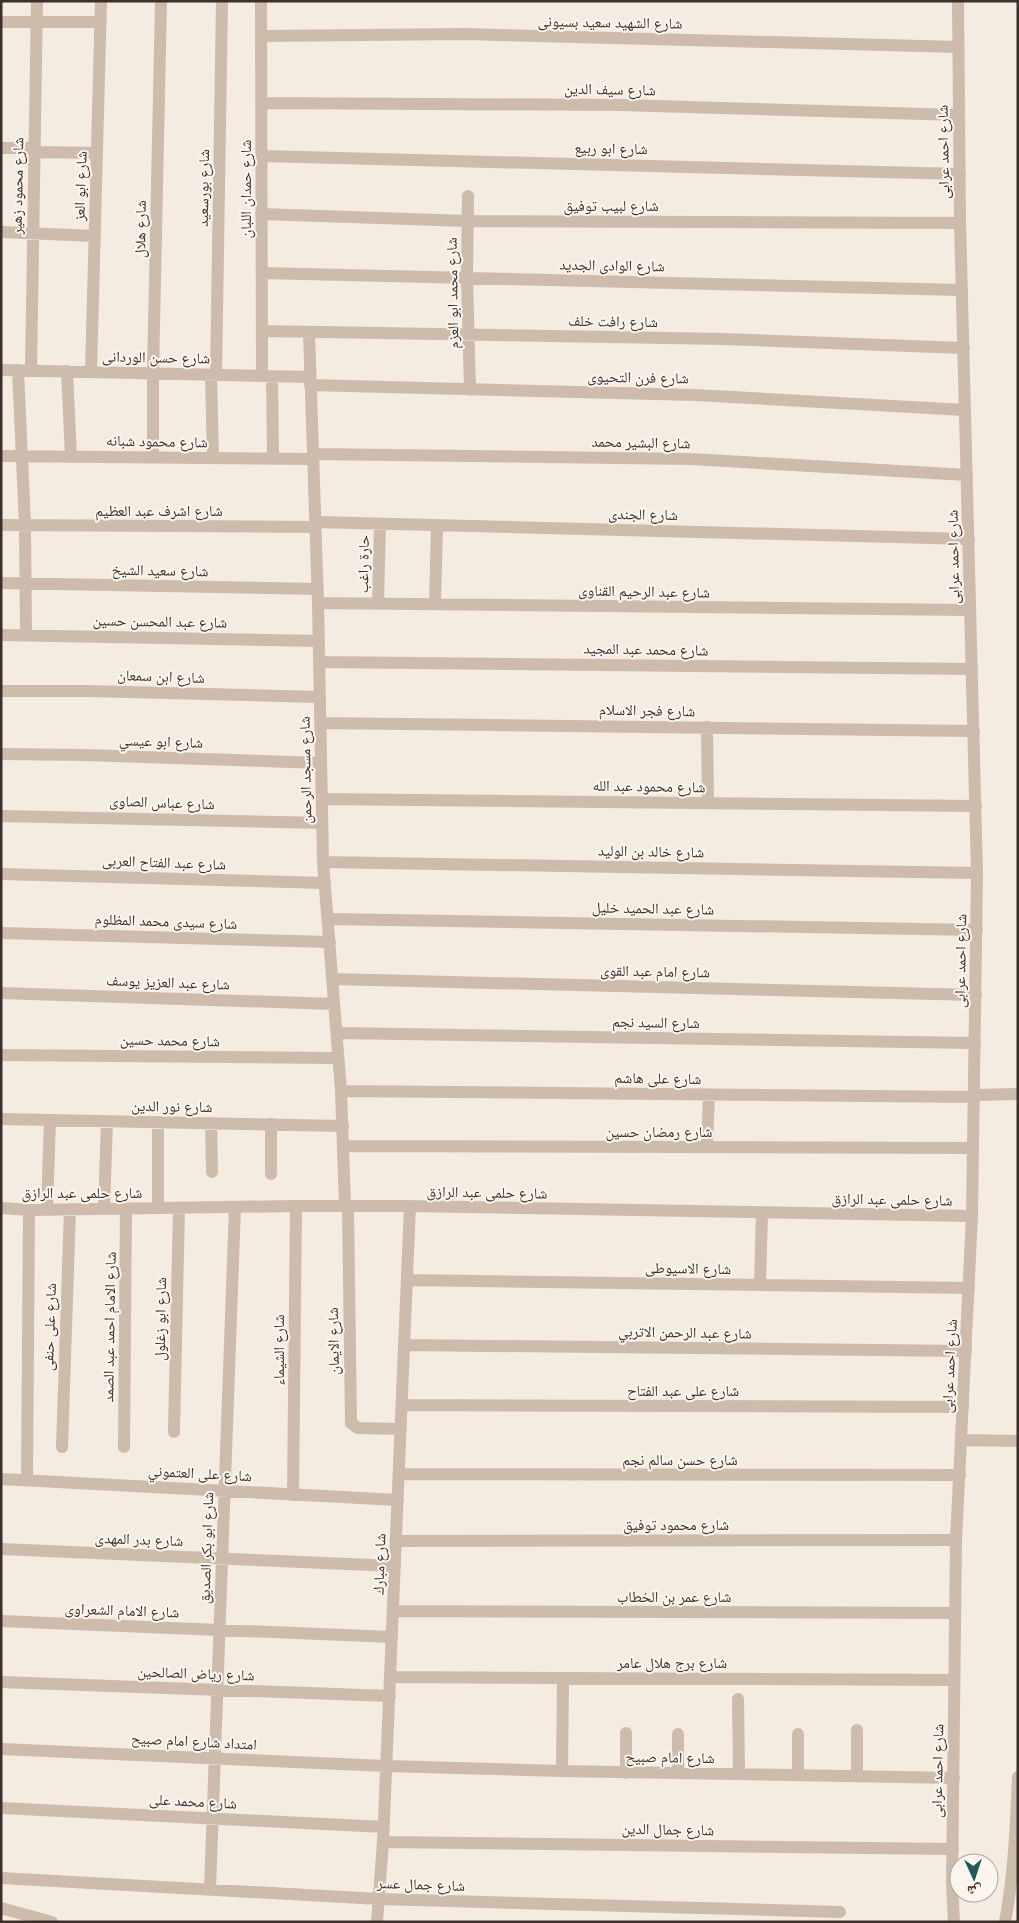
<svg xmlns="http://www.w3.org/2000/svg" width="1019" height="1923" viewBox="0 0 1019 1923" font-family="Montserrat,'Noto Naskh Arabic',sans-serif">
	<rect width="100%" height="100%" fill="#f4ebe1"/>
	<g fill="none" stroke-linecap="round" stroke-linejoin="round">
		<path stroke="#cdbbac" stroke-width="12" d="M261,1L262,376
			M1,22H101
			M261,36L465,34L958,47
			M261,103L621,105L959,115
			M1,148H34
			M34,152L97,153
			M261,156L960,174
			M468,196L467,278L470,390
			M261,214L467,221L960,223
			M1,232L95,236
			M262,273L962,290
			M262,331L724,339L964,348
			M309,332L318,603L323,862L341,1091L345,1206
			M1,370L310,377
			M18,370L25,525L26,635
			M31,370L37,1
			M67,371L71,457
			M91,372L101,1
			M211,375L213,458
			M216,375L222,1
			M272,376L273,459
			M310,385L695,395L965,410
			M313,454L691,459L967,475
			M1,456L313,459
			M153,457V373L161,1
			M316,522L969,539
			M1,525L316,527
			M1,583L318,589
			M318,603L970,610
			M378,604L380,524
			M435,604L437,525
			M1,635L319,641
			M319,662L972,669
			M1,691H88L319,697
			M320,723L974,731
			M707,727L708,803
			M1,754L85,755L320,763
			M321,799L976,806
			M1,816L322,823
			M323,862L977,873
			M1,874L325,883
			M328,919L977,930
			M1,933L330,942
			M332,979L976,995
			M1,993L334,1004
			M337,1033L975,1043
			M1,1055L338,1058
			M341,1091L974,1097
			M974,1095L1018,1094
			M1,1119L343,1126
			M158,1122V1208
			M211,1123L212,1172
			M271,1124V1174
			M344,1146L973,1148
			M707,1147L709,1095
			M348,1206L351,1423L358,1428L401,1429
			M1,1208L29,1210L296,1206H410L972,1216
			M47,1209L50,1120
			M104,1209L107,1121
			M407,1280L969,1288
			M760,1285L762,1213
			M404,1345L966,1351
			M402,1405L963,1407
			M174,1432L179,1208
			M62,1447L70,1209
			M124,1447L126,1208
			M399,1474L960,1475
			M1,1479L398,1500
			M27,1480L29,1210
			M293,1495L296,1206
			M396,1541L956,1540
			M1,1549L395,1566
			M393,1611L955,1613
			M1,1621L392,1637
			M390,1677L954,1680
			M1,1682L390,1696
			M738,1699L739,1774
			M626,1733V1773
			M678,1734V1773
			M1,1749L386,1766L562,1771L954,1778
			M562,1771L563,1678
			M798,1775V1734
			M857,1776V1730
			M1,1808L384,1827
			M383,1842L953,1849
			M1,1878L379,1899L840,1912
			M210,1889L235,1207
			M1,1908L52,1922
			M377,1922L383,1842L410,1206"/>
		<path stroke="#cdbbac" stroke-width="12" d="M962,1440L1018,1441
			M954,1922L952,1885L956,1540L972,1216L977,873L960,223L958,1
			M1005,1922C1014,1874 1016,1825 1018,1777"/>
	</g>
	<g text-anchor="middle" dominant-baseline="central" stroke-width="4" stroke-linejoin="round" paint-order="stroke">
		<g font-size="15" fill="#3b302b" stroke="#fbf5ee">
			<text transform="translate(610 22) rotate(1)">شارع الشهيد سعيد بسيونى</text>
			<text transform="translate(610 89) rotate(1)">شارع سيف الدين</text>
			<text transform="translate(611 148) rotate(1)">شارع ابو ربيع</text>
			<text transform="translate(943 152) rotate(-91)">شارع احمد عرابى</text>
			<text transform="translate(17 186) rotate(-89)">شارع محمود زهير</text>
			<text transform="translate(80 186) rotate(-88)">شارع ابو العز</text>
			<text transform="translate(203 188) rotate(-89)">شارع بورسعيد</text>
			<text transform="translate(245 189) rotate(-90)">شارع حمدان اللبان</text>
			<text x="611" y="205">شارع لبيب توفيق</text>
			<text transform="translate(140 229) rotate(-89)">شارع هلال</text>
			<text transform="translate(612 265) rotate(1)">شارع الوادى الجديد</text>
			<text transform="translate(452 293) rotate(-91)">شارع محمد ابو العزم</text>
			<text transform="translate(613 321) rotate(1)">شارع رافت خلف</text>
			<text transform="translate(156 357) rotate(1)">شارع حسن الوردانى</text>
			<text transform="translate(638 377) rotate(1)">شارع فرن التحيوى</text>
			<text transform="translate(157 441) rotate(1)">شارع محمود شبانه</text>
			<text transform="translate(641 442) rotate(1)">شارع البشير محمد</text>
			<text x="159" y="510">شارع اشرف عبد العظيم</text>
			<text transform="translate(643 514) rotate(1)">شارع الجندى</text>
			<text transform="translate(953 557) rotate(-91)">شارع احمد عرابى</text>
			<text transform="translate(363 564) rotate(-89)">حارة راغب</text>
			<text transform="translate(160 570) rotate(1)">شارع سعيد الشيخ</text>
			<text transform="translate(644 591) rotate(1)">شارع عبد الرحيم القناوى</text>
			<text transform="translate(160 621) rotate(1)">شارع عبد المحسن حسين</text>
			<text transform="translate(646 649) rotate(1)">شارع محمد عبد المجيد</text>
			<text transform="translate(161 676) rotate(2)">شارع ابن سمعان</text>
			<text transform="translate(647 710) rotate(1)">شارع فجر الاسلام</text>
			<text transform="translate(161 741) rotate(2)">شارع ابو عيسي</text>
			<text transform="translate(305 770) rotate(-91)">شارع مسجد الرحمن</text>
			<text transform="translate(649 786) rotate(1)">شارع محمود عبد الله</text>
			<text transform="translate(162 802) rotate(2)">شارع عباس الصاوى</text>
			<text transform="translate(651 851) rotate(1)">شارع خالد بن الوليد</text>
			<text transform="translate(164 862) rotate(2)">شارع عبد الفتاح العربى</text>
			<text transform="translate(653 908) rotate(1)">شارع عبد الحميد خليل</text>
			<text transform="translate(166 921) rotate(2)">شارع سيدى محمد المظلوم</text>
			<text transform="translate(960 961) rotate(-89)">شارع احمد عرابى</text>
			<text transform="translate(655 971) rotate(1)">شارع امام عبد القوى</text>
			<text transform="translate(168 982) rotate(2)">شارع عبد العزيز يوسف</text>
			<text transform="translate(656 1022) rotate(1)">شارع السيد نجم</text>
			<text transform="translate(170 1040) rotate(1)">شارع محمد حسين</text>
			<text transform="translate(658 1078) rotate(1)">شارع على هاشم</text>
			<text transform="translate(172 1106) rotate(1)">شارع نور الدين</text>
			<text x="659" y="1131">شارع رمضان حسين</text>
			<text x="82" y="1192">شارع حلمى عبد الرازق</text>
			<text transform="translate(487 1192) rotate(1)">شارع حلمى عبد الرازق</text>
			<text transform="translate(892 1199) rotate(1)">شارع حلمى عبد الرازق</text>
			<text transform="translate(688 1268) rotate(1)">شارع الاسيوطى</text>
			<text transform="translate(160 1319) rotate(-89)">شارع ابو زغلول</text>
			<text transform="translate(49 1327) rotate(-88)">شارع على حنفى</text>
			<text transform="translate(109 1327) rotate(-89)">شارع الامام احمد عبد الصمد</text>
			<text transform="translate(685 1332) rotate(1)">شارع عبد الرحمن الاتربي</text>
			<text transform="translate(333 1341) rotate(-91)">شارع الايمان</text>
			<text transform="translate(278 1350) rotate(-90)">شارع الشيماء</text>
			<text transform="translate(949 1366) rotate(-87)">شارع احمد عرابى</text>
			<text x="683" y="1390">شارع على عبد الفتاح</text>
			<text x="680" y="1459">شارع حسن سالم نجم</text>
			<text transform="translate(200 1473) rotate(3)">شارع على العتموني</text>
			<text x="676" y="1524">شارع محمود توفيق</text>
			<text transform="translate(139 1539) rotate(2)">شارع بدر المهدى</text>
			<text transform="translate(206 1548) rotate(-88)">شارع ابو بكر الصديق</text>
			<text transform="translate(379 1564) rotate(-88)">شارع مبارك</text>
			<text x="674" y="1596">شارع عمر بن الخطاب</text>
			<text transform="translate(122 1610) rotate(2)">شارع الامام الشعراوى</text>
			<text x="672" y="1662">شارع برج هلال عامر</text>
			<text transform="translate(196 1673) rotate(2)">شارع رياض الصالحين</text>
			<text transform="translate(194 1741) rotate(3)">امتداد شارع امام صبيح</text>
			<text transform="translate(670 1757) rotate(1)">شارع امام صبيح</text>
			<text transform="translate(937 1771) rotate(-89)">شارع احمد عرابى</text>
			<text transform="translate(193 1801) rotate(3)">شارع محمد على</text>
			<text transform="translate(668 1829) rotate(1)">شارع جمال الدين</text>
			<text transform="translate(421 1884) rotate(2)">شارع جمال عسر</text>
		</g>
	</g>
	<rect width="1019" height="1923" fill="none" stroke="#3b302b" stroke-width="5"/>
	<g transform="translate(974 1878) rotate(177)"><circle r="24" fill="#fbf5ee" stroke="#aea6a0"/>
	<path d="M0-4L9 19L0 12L-9 19Z" fill="#1f5a5e"/>
	<text y="-8" font-size="14" font-weight="bold" text-anchor="middle" fill="#3b302b">ش</text>
	</g>
</svg>
